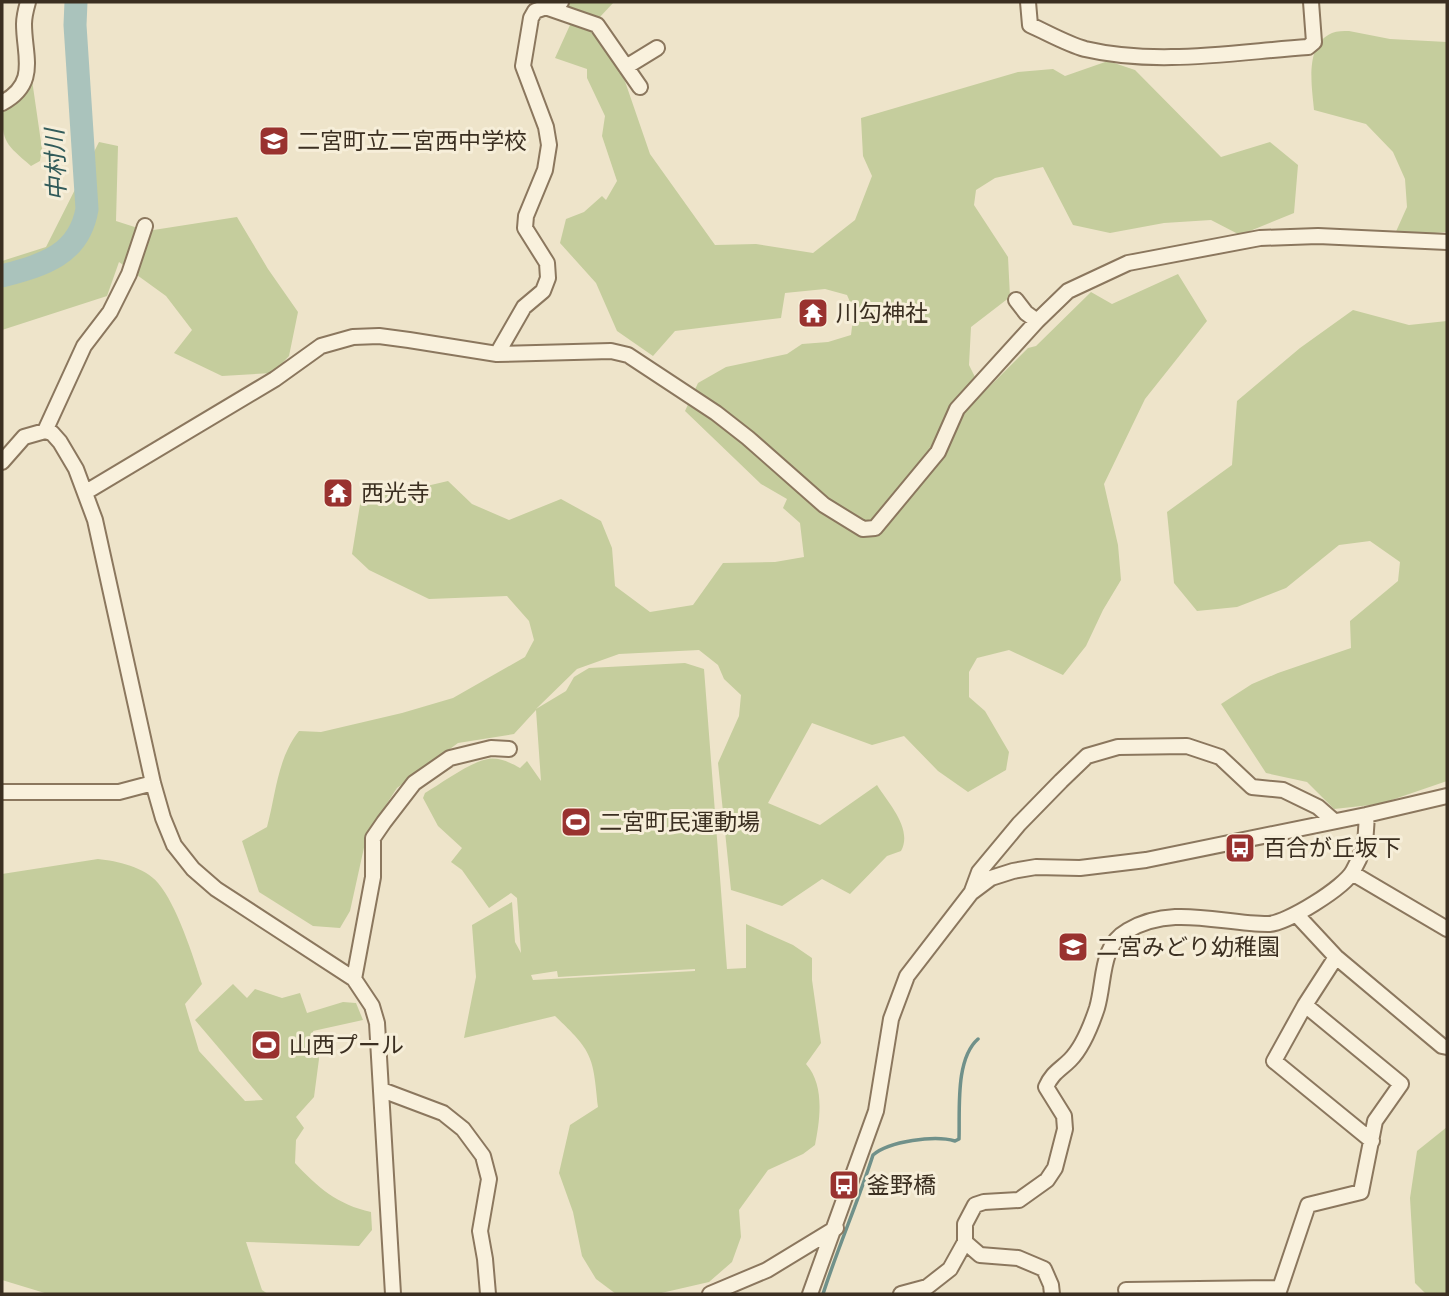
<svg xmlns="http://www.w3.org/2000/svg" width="1449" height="1296" viewBox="0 0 1449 1296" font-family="'Times New Roman','Noto Sans JP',serif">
	<rect width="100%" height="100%" fill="#eee4ca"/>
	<path fill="#c5cd9d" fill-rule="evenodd" d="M545,2H614L599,18L618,61L650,154L715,245L756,244L813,253L855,220L872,176L863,156L861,118L1018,72L1053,69L1065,76L1108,61L1135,70L1221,157L1270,142L1298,165L1294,213L1240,235L1211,220L1164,223L1110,233L1073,225L1043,167L995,178L976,190L974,205L1008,257L1010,297L971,327L969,365L983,393L1028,348L1036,346L1091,292L1112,304L1178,274L1207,321L1145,399L1104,484L1118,545L1121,580L1103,610L1086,646L1063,675L1009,650L977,658L969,672V697L985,711L1009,752L1006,770L968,792L938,771L904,736L872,745L812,723L768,803L820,825L877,785C889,804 913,829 901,851L887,856L850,894L822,879L782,906L731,890L718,763L739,716L741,695L724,679L718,665L699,650L619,654L577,669L536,709L566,691L574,677L589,668L685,663L704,669L727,969L746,968V924L793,945L812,958V980L821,1043L806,1064C825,1085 820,1120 815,1145L803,1154L768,1170L739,1210L741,1237L732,1262L709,1282L657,1294H616L596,1279L582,1256L573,1212L559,1173L570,1125L598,1107C593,1056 593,1052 555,1016L464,1038L476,977L472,925L512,902L515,942L521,953L517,898L511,893L489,908L462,870L451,862L462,848L438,826L423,798L425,793C442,783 470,762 488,759C499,757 511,763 520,768L527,761L541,781L536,710L514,734L458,743L397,788L367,834L350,911L340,928L313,926L259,892L242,841L267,827C276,794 277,759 299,731L321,732L402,713L453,698L525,657L534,640L529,621L507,596L429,599L369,570L352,554L363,486L418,488L448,481L472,504L509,520L561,499L601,521L612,548L615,586L650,612L693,605L723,563L775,562L804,557L800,523L783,508L787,499L761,484L685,411L698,383L726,367L787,354L802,344L828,342L851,335L854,311L847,295L825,289L785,293L781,318L675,331L653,356L617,331L596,283L560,243L566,219L584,212L602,196L606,200L617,181L602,136L605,116L587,78V69L555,58L570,25ZM695,969V971L533,980L531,975L557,971L558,977Z
		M1349,31L1390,39L1447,42V232L1394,236L1407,207L1405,179L1393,152L1366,124L1314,110C1312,86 1304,45 1332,33C1337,31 1344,31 1349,31Z
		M32,80L42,149L40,161L31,166C6,144 2,143 2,109L18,101Z
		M99,142L118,146L116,221L147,231L237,217L268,269L298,312L289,356L273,373L222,376L174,353L192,330L166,296L119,262L107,296L2,330V261L46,247Z
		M1353,310L1409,325L1447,321V781L1380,804L1334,809L1307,782L1266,773L1221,704L1252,684L1278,673L1351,648L1350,621L1398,581L1400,562L1370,541L1339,545L1286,588L1237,607L1197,611L1174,583L1167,512L1232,465L1237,401L1300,348Z
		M98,859C117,861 145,867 158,883C177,905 193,956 202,984L185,1004L199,1051L245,1101L263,1100L195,1020L233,984L247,998L255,989L282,998L300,993L307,1013L343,1002L356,1003L363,1020L313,1031L319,1059L314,1097L296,1117L304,1128L296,1140L295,1163C317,1187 338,1205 371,1212L372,1230L359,1246L246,1242L262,1290L268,1294H48L2,1280V874Z
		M1447,1127V1294H1426L1415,1283L1410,1198L1417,1151Z"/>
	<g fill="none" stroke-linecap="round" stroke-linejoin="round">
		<path stroke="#70918a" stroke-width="3.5" d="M823,1294C838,1247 858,1202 873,1155C889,1141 935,1135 955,1141L959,1139C960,1110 955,1059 978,1039"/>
		<path stroke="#aac3bc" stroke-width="23" d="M2,276C42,265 79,256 87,209L75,25L76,2"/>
		<g stroke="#8b775e" stroke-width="18">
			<path id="minor" d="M1028,2L1030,25C1048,33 1067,44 1085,49C1157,66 1235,52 1308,47L1314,42L1311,2
				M545,7L597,25L640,87
				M626,67L657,48
				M2,103C39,83 24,56 24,24C24,17 26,9 28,2
				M1016,300L1026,313L1037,321
				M497,354L524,307L543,291L548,278L547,263L525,228L526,216L545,170L549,145L546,127L523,66L531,18L535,11L561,2
				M45,431L84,346L110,312L129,274L145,226
				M2,462L24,437L45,431L52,433L60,442L76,469L95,520L153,783L163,818L174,845L193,869L216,889L354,979L372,1006L377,1023L393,1294
				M86,492L275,379L321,346L353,337L379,336L409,340L497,354L611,351L628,355L716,413L748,438L824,505L863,529L875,528L938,452L957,409L1037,321L1068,291L1128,263L1260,238L1318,236L1447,242
				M2,792H119L153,783
				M1352,873L1447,929
				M972,891L979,872L1019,824L1061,781L1087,756L1118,747L1187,746L1220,757L1252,787L1283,790L1318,807L1334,821
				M1296,914L1336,957L1442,1046L1447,1047
				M1336,957L1305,1005L1274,1061L1372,1141
				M354,979L373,877V838L384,822L414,783L450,758L491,748L509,749
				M382,1090L443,1113L463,1129L483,1156L489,1179L480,1231L485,1259L488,1294
				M965,1242L980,1255L1018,1258L1044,1269L1051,1285L1052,1294
				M1126,1290L1280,1288
				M710,1294L767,1270L836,1228
				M810,1294L876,1111L891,1019L907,976L971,893L991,878L1013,871L1036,867L1080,868L1146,860L1366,815L1447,796
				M901,1294L927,1287L950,1269L965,1242V1224L975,1205L984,1202L1019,1200L1047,1180L1055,1168L1065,1129L1064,1116L1046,1087C1052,1073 1060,1070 1070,1060C1082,1048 1092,1023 1097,1008C1105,981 1100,946 1127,931C1172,904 1220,924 1268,924C1286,924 1345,887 1353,871C1363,854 1368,835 1366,815
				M1278,1294L1308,1205L1361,1192L1375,1121L1401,1084L1305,1005"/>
		</g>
		<use href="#minor" stroke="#f9f1dd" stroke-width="14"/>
	</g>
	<defs>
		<g id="school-square" transform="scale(1.575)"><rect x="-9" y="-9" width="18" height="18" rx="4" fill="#99322f" stroke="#f6eed9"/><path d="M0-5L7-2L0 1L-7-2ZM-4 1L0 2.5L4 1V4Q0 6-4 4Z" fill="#fff"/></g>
		<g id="temple-square" transform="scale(1.575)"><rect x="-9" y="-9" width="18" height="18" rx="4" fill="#99322f" stroke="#f6eed9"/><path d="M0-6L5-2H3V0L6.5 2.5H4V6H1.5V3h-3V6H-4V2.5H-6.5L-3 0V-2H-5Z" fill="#fff"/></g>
		<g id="stadium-square" transform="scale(1.575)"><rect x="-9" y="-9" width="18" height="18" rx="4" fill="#99322f" stroke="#f6eed9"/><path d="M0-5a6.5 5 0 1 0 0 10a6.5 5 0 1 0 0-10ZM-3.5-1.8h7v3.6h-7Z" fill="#fff"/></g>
		<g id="bus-square" transform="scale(1.575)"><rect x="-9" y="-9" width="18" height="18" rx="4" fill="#99322f" stroke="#f6eed9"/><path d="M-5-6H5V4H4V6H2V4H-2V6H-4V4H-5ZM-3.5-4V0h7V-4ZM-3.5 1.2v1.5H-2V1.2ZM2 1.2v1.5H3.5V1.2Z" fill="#fff"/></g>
	</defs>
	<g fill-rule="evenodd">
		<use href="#school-square" x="274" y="141"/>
		<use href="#temple-square" x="813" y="313"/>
		<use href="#temple-square" x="338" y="493"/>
		<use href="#stadium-square" x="576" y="822"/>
		<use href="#bus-square" x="1240" y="848"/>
		<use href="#school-square" x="1073" y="947"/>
		<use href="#stadium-square" x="266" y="1045"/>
		<use href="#bus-square" x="844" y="1185"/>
	</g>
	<g text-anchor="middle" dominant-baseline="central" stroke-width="6" stroke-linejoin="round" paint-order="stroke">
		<g font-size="23" fill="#3b2f21" stroke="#f6eed9" text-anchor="start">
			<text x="297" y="141">二宮町立二宮西中学校</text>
			<text x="836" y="313">川勾神社</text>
			<text x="361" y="493">西光寺</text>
			<text x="599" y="822">二宮町民運動場</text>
			<text x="1263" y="848">百合が丘坂下</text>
			<text x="1096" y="947">二宮みどり幼稚園</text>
			<text x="289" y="1045">山西プール</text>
			<text x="867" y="1185">釜野橋</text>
		</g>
		<g font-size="24" font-style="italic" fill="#315b5a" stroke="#f6eed9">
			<text transform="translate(56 165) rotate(-92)">中村川</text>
		</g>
	</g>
	<rect width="1449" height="1296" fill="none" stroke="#3b2f21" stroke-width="7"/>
</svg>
